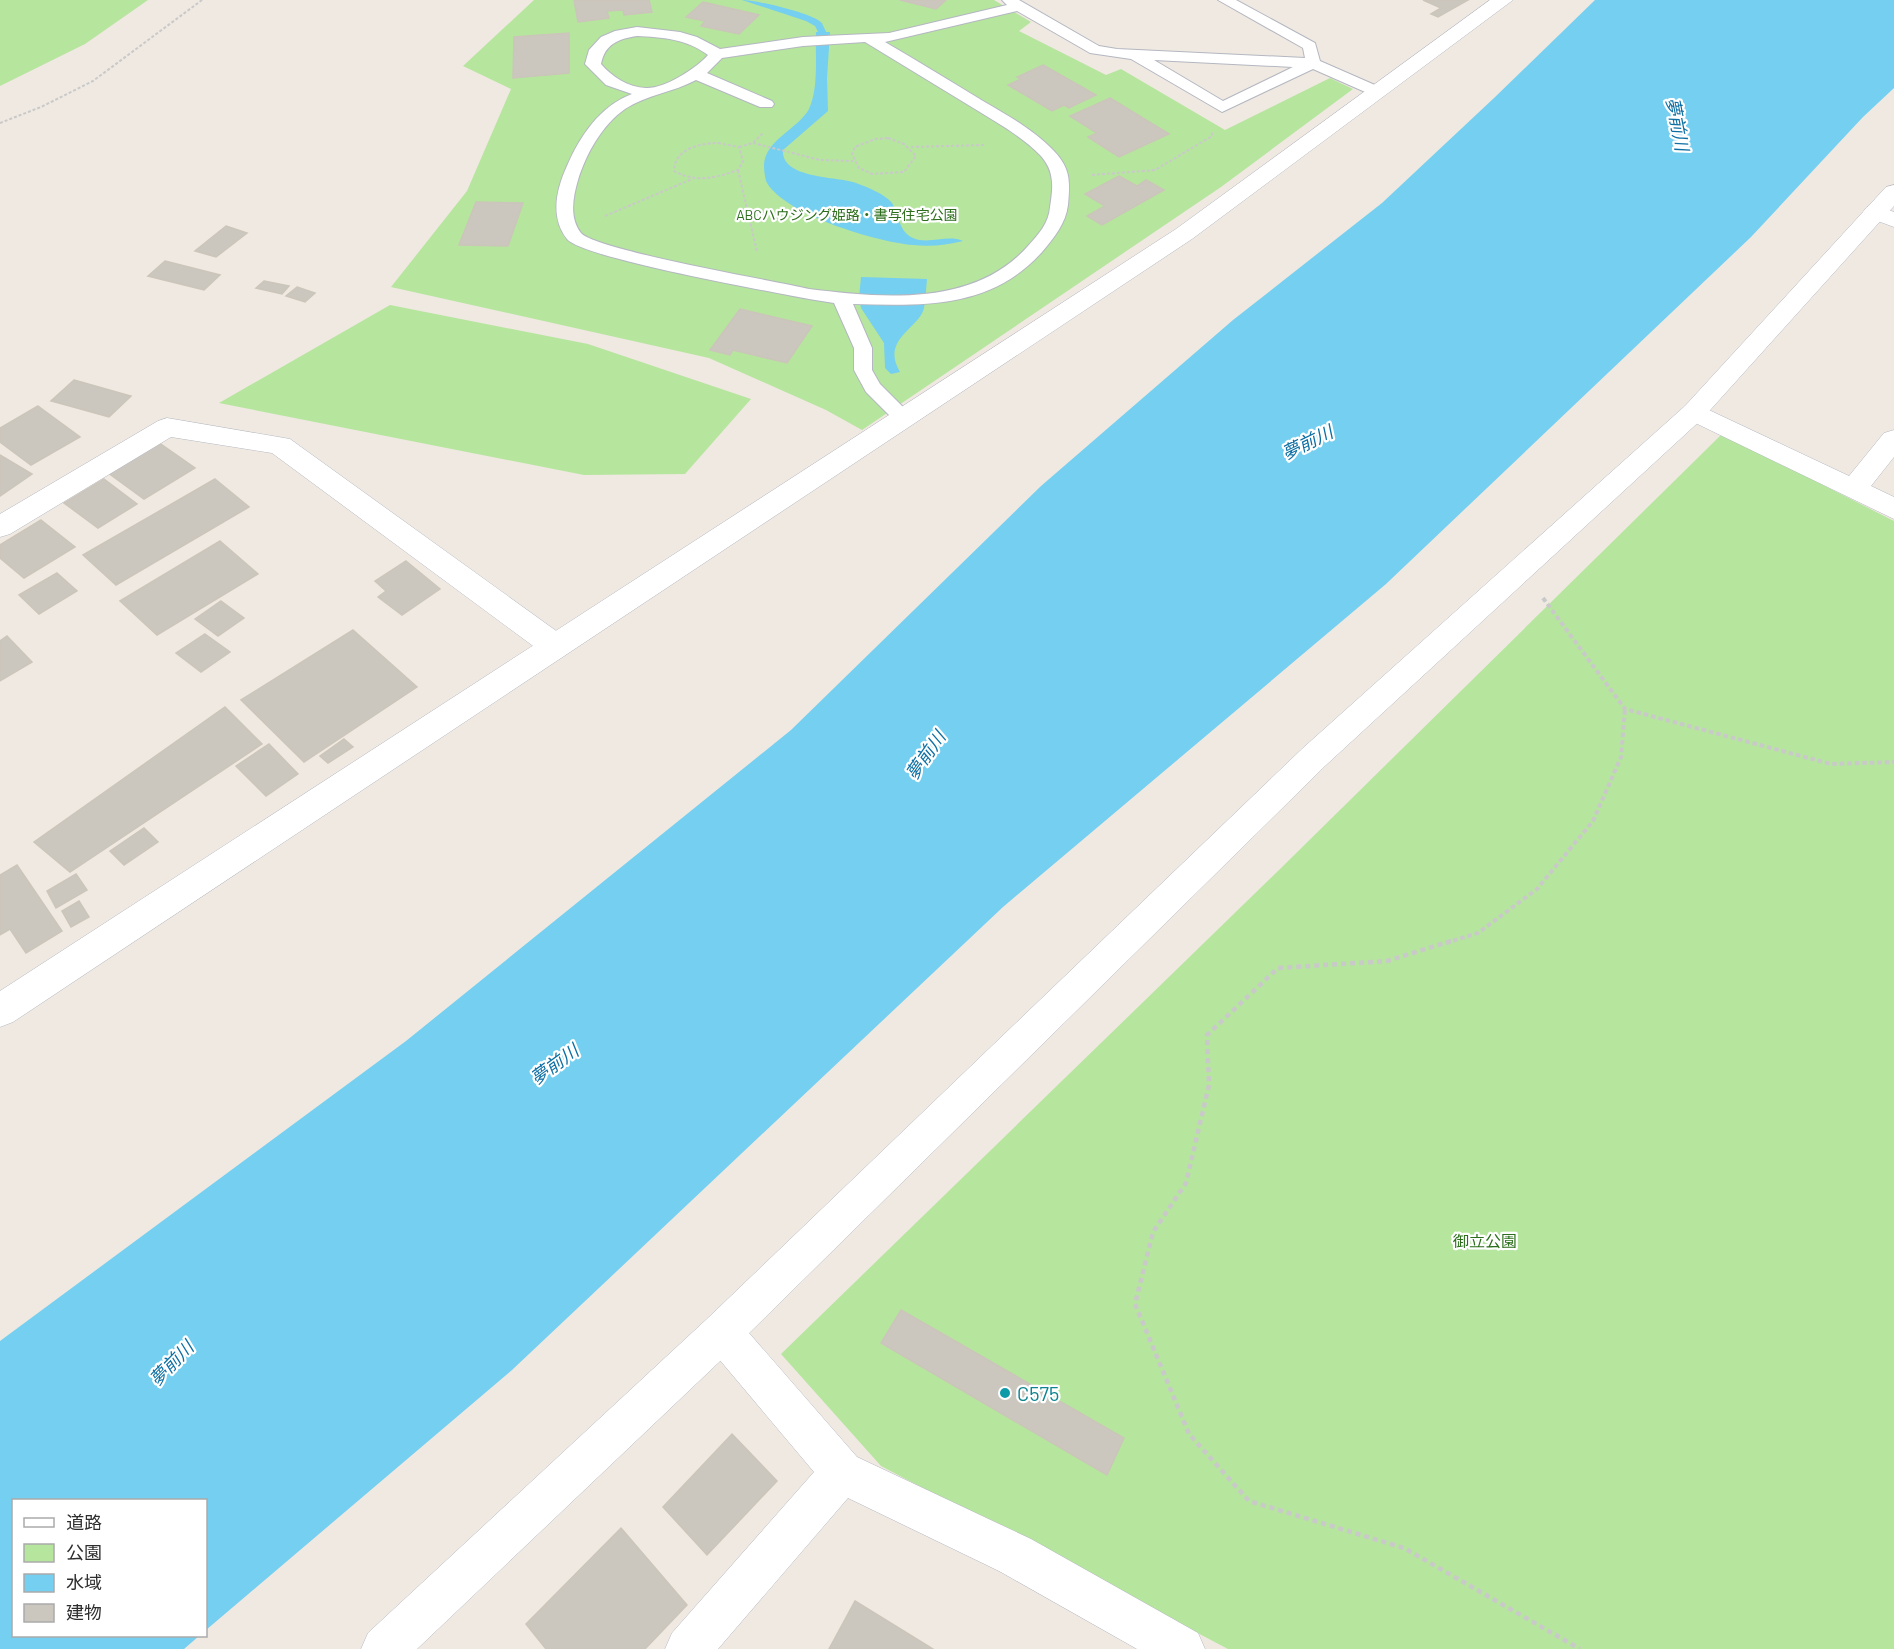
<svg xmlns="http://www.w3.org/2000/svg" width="1894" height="1649" viewBox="0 0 1894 1649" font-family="Barlow,'Noto Sans JP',sans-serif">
	<rect width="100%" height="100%" fill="#efe9e1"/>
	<path fill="#b6e59e" d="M0,0H148L85,44L0,86Z
		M534,0H994L1031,22L1019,31L1106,75L1121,69L1225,130L1330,78L1353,89L1221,187L862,430L826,410L709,358L391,287L467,191L511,89L463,66Z
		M390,305L588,344L751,399L685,474L584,475L219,403Z
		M1722,434L1894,521V1649H1228L881,1466L781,1354L1279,870Z"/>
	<path fill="#75cff0" d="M1595,0H1894V88L1863,117L1751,237L1386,584L1003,907L512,1370L206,1630V1500H14V1636H199L184,1649H0V1341L406,1041L791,730L1041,486L1233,320L1382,203L1494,98Z
		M816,32H830L827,78L828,111L783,150C781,179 836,176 856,183C867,187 885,194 892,203C899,215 899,232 913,238C929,245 947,234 963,241C946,245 931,247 913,245C877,242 786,215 767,183C765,180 764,170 764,165C765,140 798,129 809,109C819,87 815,55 816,32Z
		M861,277L927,279C926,288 926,299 924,308C920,328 880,339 900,372L891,374L885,368L884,343L861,308L859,298Z"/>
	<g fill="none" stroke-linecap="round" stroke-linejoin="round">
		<path fill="#75cff0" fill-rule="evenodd" d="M742,0C756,0 813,13 822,23C822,24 826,31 826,32L819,34L815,26L806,21Z"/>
	</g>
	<path fill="#cbc7bf" stroke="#cbc5ba" stroke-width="1.5" d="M574,0H649L652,12L624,15L623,10L607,11L609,18L578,22Z
		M900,0H946L936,9Z
		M1423,0H1468L1438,17L1431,14L1441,8Z
		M703,2L759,15L739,34L701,26L705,21L686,17Z
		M569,33V73L513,78L514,37Z
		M1043,65L1096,95L1069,108L1064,105L1052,111L1008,85L1021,79L1017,77Z
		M1110,98L1169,134L1119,157L1088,137L1097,133L1070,116Z
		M1119,176L1137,186L1146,180L1164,190L1102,225L1087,216L1105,206L1085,194Z
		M476,202L523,203L508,246L459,245Z
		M226,226L247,233L216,257L195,251Z
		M165,261L220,275L204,290L148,276Z
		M264,281L289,286L282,294L256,288Z
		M297,287L315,293L305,302L286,296Z
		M740,309L812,326L787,363L733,350L730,355L710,350Z
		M74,380L131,396L109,417L51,401Z
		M38,406L80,437L31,465L0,442V428Z
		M158,442L195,468L144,499L107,472Z
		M0,455L32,474L0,496Z
		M104,479L137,504L98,528L64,503Z
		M215,479L249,507L116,585L83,555Z
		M41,520L75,547L24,578L0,558V545Z
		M220,541L258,574L157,635L120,601Z
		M406,561L440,589L402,615L378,597L386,591L375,581Z
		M57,573L77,591L39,614L19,595Z
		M221,601L244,618L218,636L195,619Z
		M353,630L417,687L304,762L241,700Z
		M205,634L230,652L201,672L176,653Z
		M7,636L32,662L0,681V641Z
		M225,707L262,744L70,872L34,842Z
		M344,739L353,747L328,763L320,756Z
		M269,744L298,774L266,796L236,766Z
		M144,828L158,842L124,865L110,851Z
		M17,865L62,931L26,953L10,929L0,935V875Z
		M76,874L87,890L56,908L47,891Z
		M79,901L89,917L71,927L62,911Z
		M901,1310L1124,1438L1107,1475L881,1343Z
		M732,1434L777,1481L707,1555L663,1507Z
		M621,1528L687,1605L645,1649H546L526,1624Z
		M855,1601L933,1649H829Z"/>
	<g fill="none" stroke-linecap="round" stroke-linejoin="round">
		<g stroke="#b4b7c1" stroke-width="2">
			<path id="lane" d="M1002,0H1019L1099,46L1117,49L1305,58L1303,48L1218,0H1236L1315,43L1320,61L1384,89L1386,92L1384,95H1372L1313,69L1222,112L1131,59L1090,53L1017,11L885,42C918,61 950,81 983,101C1007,115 1034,130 1053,150C1071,168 1070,182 1068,205C1066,223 1054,238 1042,252C991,309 923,306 853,304L872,348V370L880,384L914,418L911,423L904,424L897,423L866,392L854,370V348L834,303L809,299C773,292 582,258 567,239C550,217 556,190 567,166C580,136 600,106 632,94L606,85L585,64L589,50L601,37L615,31L637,27L680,32L697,37L720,49L803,37L889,33L1007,5ZM637,36C662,37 687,39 708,55C697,68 664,89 646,88C628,87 612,77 601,64C605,44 618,39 637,36ZM865,42C900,63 935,85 970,106C994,121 1022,136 1041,156C1055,172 1053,188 1050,207C1049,223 1038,235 1028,246C974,307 883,298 809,289C775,281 595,250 581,233C569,218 573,197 578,180C586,154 602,125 625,109C646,95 674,92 696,80L760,107H772L774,104L772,101L707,73L722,58L803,46ZM1154,60L1293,67L1223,101Z"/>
		</g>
		<g stroke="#b4b7c1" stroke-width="1">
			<path id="street" d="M1875,205L1894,212V227L1867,217L1863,212L1867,207Z
				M1694,403L1849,476L1884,433L1894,430V457L1871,486L1894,497V519L1685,418L1681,412L1685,406Z
				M167,418L290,439L566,638L570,646L566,654L555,657L544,654L272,453L171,437L10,534L0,537V514L158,421Z
				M722,1312L736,1318L857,1457L1031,1539L1198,1633L1205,1649H1137L999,1571L848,1498L718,1649H665L672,1633L814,1472L708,1346L702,1332L708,1318Z"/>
		</g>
		<g stroke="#b4b7c1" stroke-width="1">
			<path id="secondary" d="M1490,0H1513L1192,239L13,1022L0,1027V991L1176,229Z
				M1894,185V206L1703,418L1325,766L736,1346L417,1649H361L368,1633L708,1318L1303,748L1685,406L1886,187Z"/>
		</g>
		<path stroke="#c9c9c9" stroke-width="2" stroke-dasharray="3 2" stroke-linecap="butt" d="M0,123L41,107L93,81L202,0
			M888,138L904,144L916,156L904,172L872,174L859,168L852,154L855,147L875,139Z
			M718,143L739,147L743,161L738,170C716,178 695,183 674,171C674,149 700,143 718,143Z
			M753,143L820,160L853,161
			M739,147L753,143L763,133
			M911,147L984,145
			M738,170L757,252
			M1092,175L1155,170L1212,136V132
			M605,216L692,179"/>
		<path stroke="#c9c9c9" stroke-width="4" stroke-dasharray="4.5 3" stroke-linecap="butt" d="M1543,598L1625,709L1831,764L1894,762
			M1446,943L1478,933L1537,889L1593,821L1621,757L1625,709"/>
		<path stroke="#c9c9c9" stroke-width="4.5" stroke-dasharray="5 4" stroke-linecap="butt" d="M1451,941L1387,961L1278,968L1207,1035L1209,1085L1186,1183L1153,1232L1135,1304L1189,1434L1249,1501L1404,1548L1580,1649"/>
		<use href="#lane" fill="#fff" fill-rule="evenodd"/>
		<use href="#street" fill="#fff" fill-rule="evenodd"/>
		<use href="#secondary" fill="#fff" fill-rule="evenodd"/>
	</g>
	<circle fill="#0f9aa8" stroke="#fff" stroke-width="2" cx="1005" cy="1393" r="6"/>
	<g text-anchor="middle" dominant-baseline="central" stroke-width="4.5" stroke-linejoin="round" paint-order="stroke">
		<g font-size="14" fill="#2c6e1b" stroke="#fff">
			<text x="847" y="214">ABCハウジング姫路・書写住宅公園</text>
		</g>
		<g font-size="16" fill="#2c6e1b" stroke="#fff">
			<text x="1485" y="1240">御立公園</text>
		</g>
		<g font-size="18" font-style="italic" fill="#0d6fa3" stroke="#fff">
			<text transform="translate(1678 124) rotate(79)">夢前川</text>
			<text transform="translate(1307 442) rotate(-26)">夢前川</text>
			<text transform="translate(925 755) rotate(-55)">夢前川</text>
			<text transform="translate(554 1064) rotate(-36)">夢前川</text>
			<text transform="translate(171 1363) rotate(-46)">夢前川</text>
		</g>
		<g font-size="20" fill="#0d838f" stroke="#fff" text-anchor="start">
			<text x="1017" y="1393">C575</text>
		</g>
	</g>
	<rect x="12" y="1499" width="195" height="138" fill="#ffffff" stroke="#ababab" stroke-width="1.5"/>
	<rect x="24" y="1518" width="30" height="9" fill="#ffffff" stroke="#ababab" stroke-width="1.5"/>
	<text x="66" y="1529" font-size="18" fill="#2e2e2e">道路</text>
	<rect x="24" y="1544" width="30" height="18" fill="#b6e59e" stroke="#ababab" stroke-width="1.5"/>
	<text x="66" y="1559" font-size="18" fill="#2e2e2e">公園</text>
	<rect x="24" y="1574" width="30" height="18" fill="#75cff0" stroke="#ababab" stroke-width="1.5"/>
	<text x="66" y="1589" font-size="18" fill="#2e2e2e">水域</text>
	<rect x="24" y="1604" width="30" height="18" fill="#cbc7bf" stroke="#ababab" stroke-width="1.5"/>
	<text x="66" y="1619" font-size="18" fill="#2e2e2e">建物</text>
</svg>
